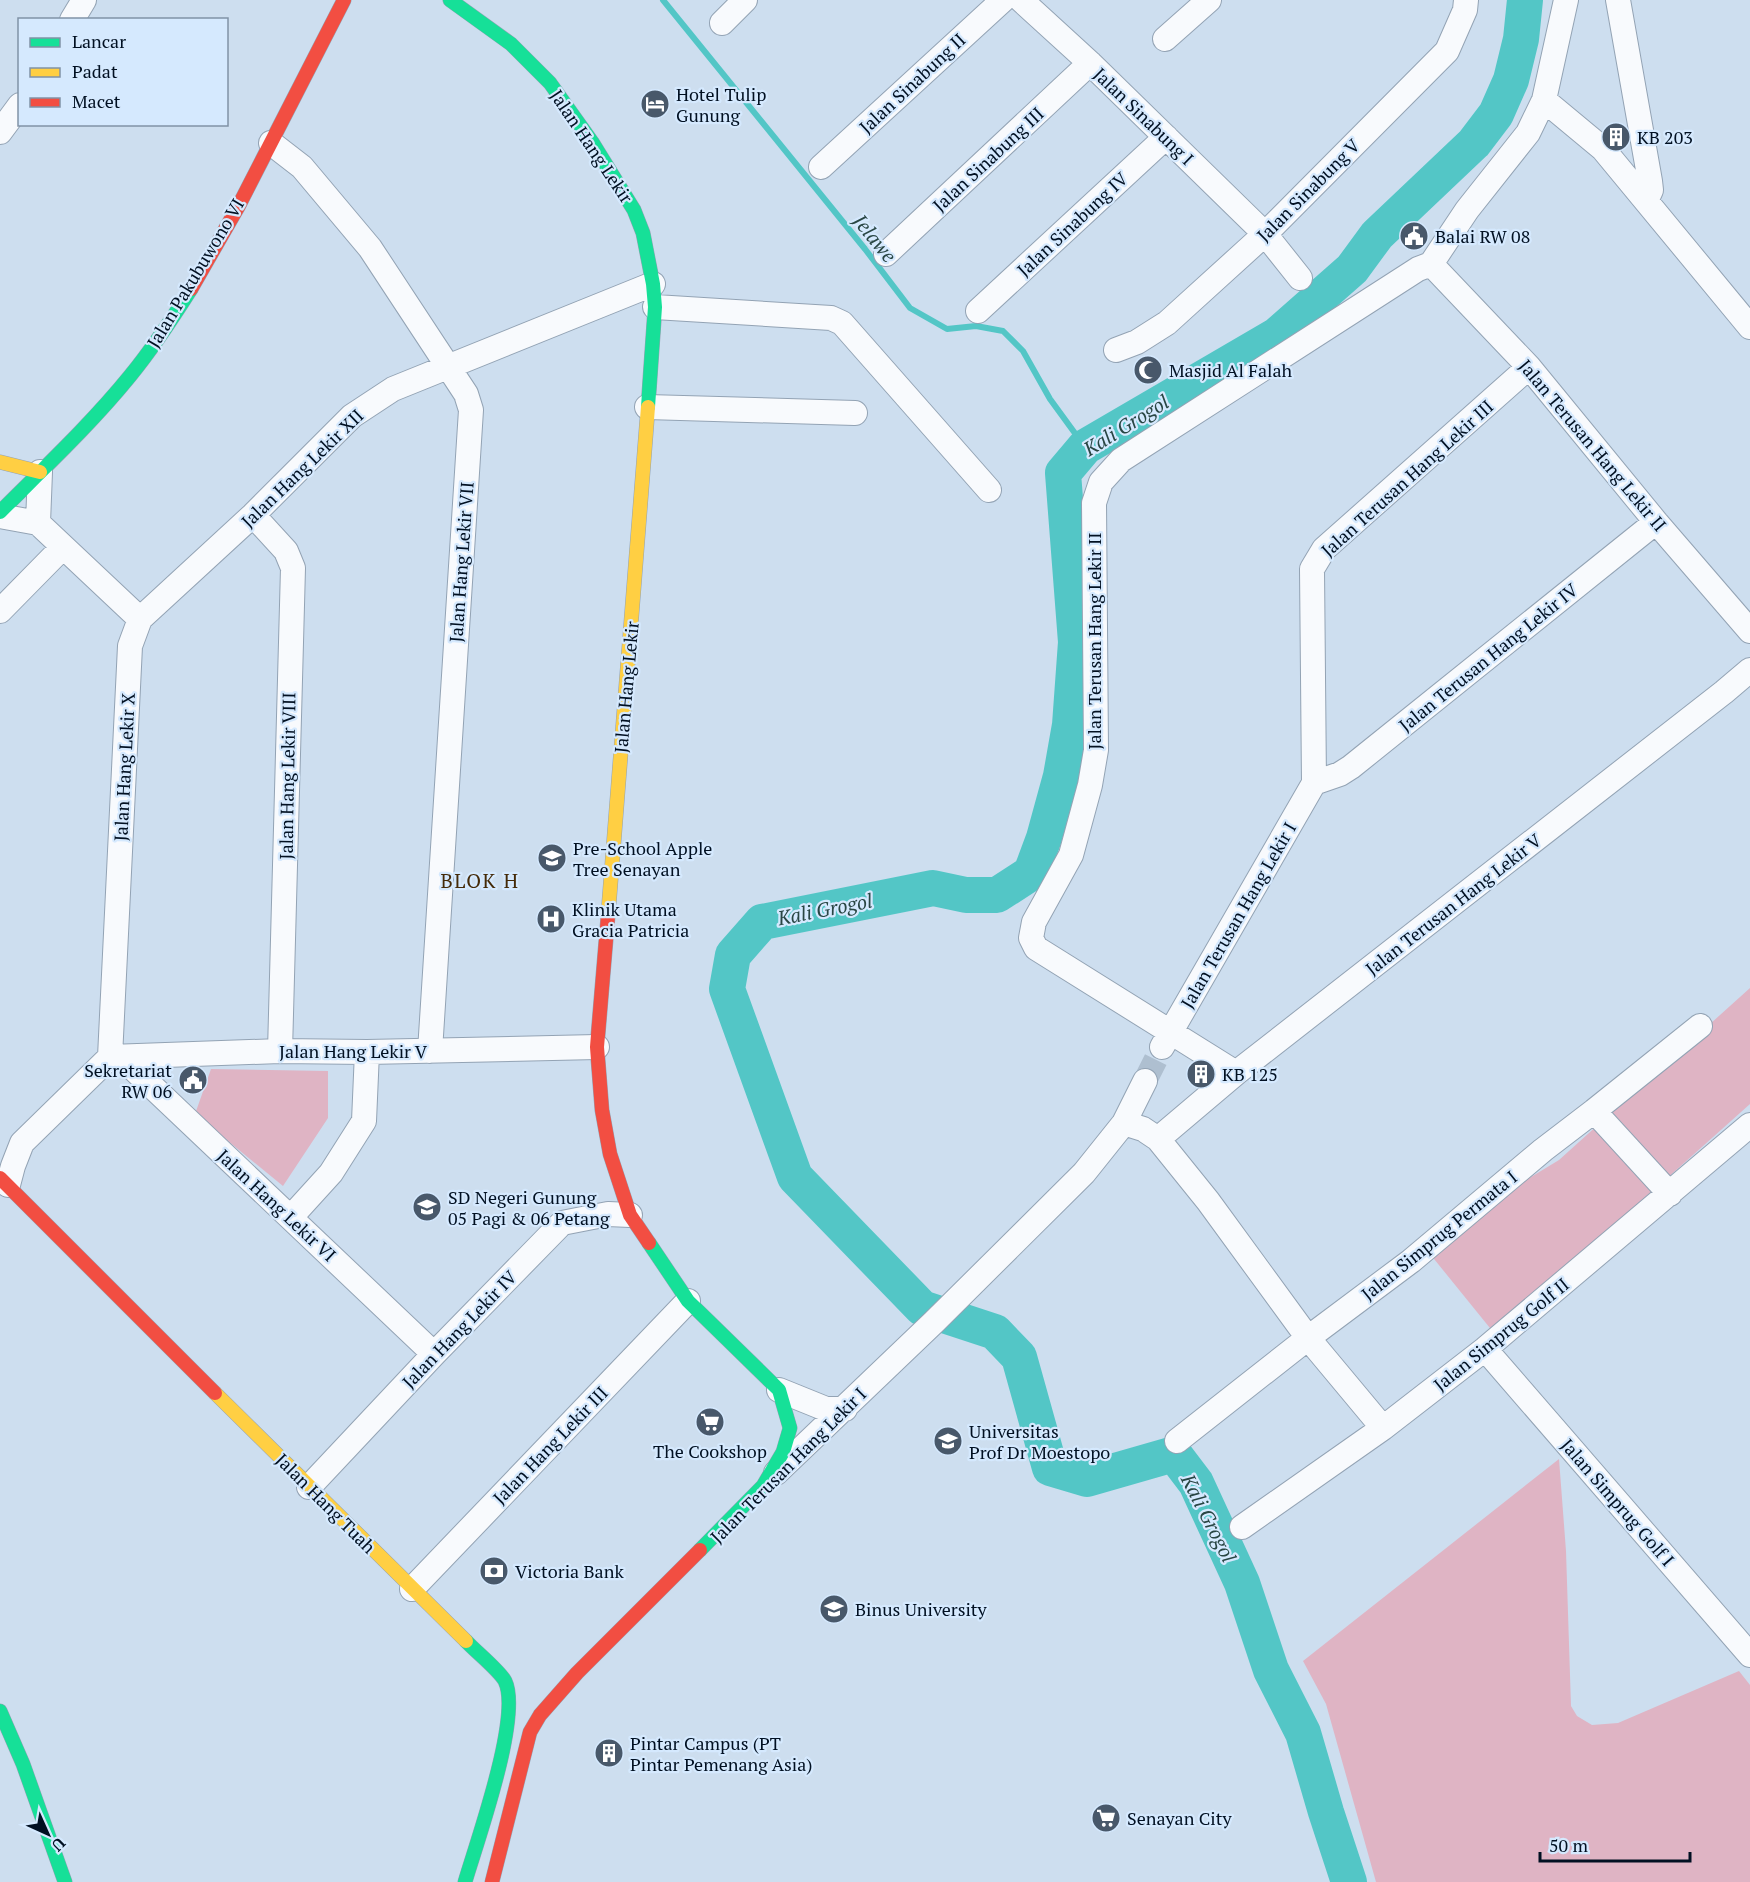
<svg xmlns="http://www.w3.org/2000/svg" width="1750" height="1882" viewBox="0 0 1750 1882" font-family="'PT Serif',serif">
	<rect width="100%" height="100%" fill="#cddeef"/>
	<path fill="#dfb4c4" d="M1750,988V1104L1494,1333L1430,1254L1506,1192L1559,1160Z
		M211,1069L328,1071V1118L283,1186L195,1114Z
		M1559,1459L1566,1551L1571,1706L1577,1716L1592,1725L1618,1723L1739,1671L1750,1685V1882H1376L1326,1704L1303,1661Z"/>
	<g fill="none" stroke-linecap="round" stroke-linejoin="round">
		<path stroke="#53c6c6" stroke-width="6" d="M663,0L865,249L910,308L947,329L976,326L1003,331L1023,351L1050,399L1085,447"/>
		<path stroke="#53c6c6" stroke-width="36" d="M1349,1882L1326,1812L1303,1733L1271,1670L1242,1583L1196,1483L1174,1454L1087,1479L1050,1468L1019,1357L995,1332L922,1308L795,1177L727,989L733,955L762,922L933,888L966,895H997L1031,873L1044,838L1061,776L1070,725L1076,642L1063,473L1085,447L1277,335L1352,269L1377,235L1474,143L1496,114L1511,80L1521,39L1525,0"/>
		<path stroke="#aebfd0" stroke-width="24" stroke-dasharray="24 12" stroke-linecap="butt" d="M1145,1081L1162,1047"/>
		<g stroke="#93a3b4" stroke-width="26">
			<path id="street" d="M1021,0L1090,63L1265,234L1300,278
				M1618,0L1650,181L1651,190L1646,201
				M72,20L84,0
				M722,23L745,0
				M1165,39L1209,0
				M1544,100L1603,149L1750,327
				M0,132L20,105
				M271,143L302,167L370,248L466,394L471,410L430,1051
				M821,167L1003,0
				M886,254L1090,63
				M1431,264L1529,367L1656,522L1750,631
				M655,307L831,318L842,323L989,490
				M978,311L1166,137
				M1116,350L1137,342L1167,323L1265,234L1447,51L1465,10L1466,0
				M647,407L855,413
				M253,515L286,551L293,568L280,1051
				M0,516L38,523L140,619
				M38,523L40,472
				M0,611L63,547
				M1314,783L1312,569L1324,549L1529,367
				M1314,783L1340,774L1351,767L1656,522
				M1162,1047L1314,783
				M120,1056L434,1354
				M110,1057L130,646L140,619L253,515L352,416L393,389L653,284
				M110,1057L280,1051L367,1052L597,1047
				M1236,1073L1036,948L1031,938L1034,922L1071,855L1090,785L1096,750L1094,503L1101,482L1121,460L1418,269L1431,264L1467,210L1528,133L1544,100L1566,0
				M1594,1111L1670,1194
				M1124,1123L1143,1129L1158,1139L1208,1201L1308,1338L1383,1428
				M1158,1139L1236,1073L1724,692L1750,670
				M8,1185L13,1166L22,1143L110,1057
				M291,1217L331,1173L364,1121L367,1052
				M1485,1349L1750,1655
				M779,1390L826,1409H845
				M1177,1441L1308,1338L1411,1261L1543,1150L1594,1111L1700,1026
				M776,1473L934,1322L1084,1173L1124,1123L1145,1081
				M309,1487L434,1354L562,1223L608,1214L630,1215
				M1242,1527L1383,1428L1485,1349L1750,1125
				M412,1589L688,1301"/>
		</g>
		<g stroke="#93a3b4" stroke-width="15">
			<path id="fast" d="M450,0L511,44L550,83L592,142L634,210L643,233L653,284L655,307L648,407
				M0,512C44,468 91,424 130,376C153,348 172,319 191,289
				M649,1243L688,1301L779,1390L790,1428L783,1452L763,1486L700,1550
				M0,1711L23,1764L65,1882
				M465,1882C477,1841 522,1716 505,1681C499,1670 475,1651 466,1641"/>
		</g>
		<g stroke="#93a3b4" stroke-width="15">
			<path id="slow" d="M0,462L40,472
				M608,916L648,407
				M215,1393L466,1641"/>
		</g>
		<g stroke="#93a3b4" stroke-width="15">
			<path id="jam" d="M191,289L238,207L344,0
				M608,916L597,1047L602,1110L610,1154L630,1215L649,1243
				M0,1178L215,1393
				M492,1882L530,1732L540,1715L577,1673L700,1550"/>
		</g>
		<use href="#street" stroke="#f8fafd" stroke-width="24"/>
		<use href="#fast" stroke="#16e098" stroke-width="14"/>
		<use href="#slow" stroke="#ffcf43" stroke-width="14"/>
		<use href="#jam" stroke="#f24e42" stroke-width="14"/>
	</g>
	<defs>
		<g id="hotel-disc" transform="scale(1.5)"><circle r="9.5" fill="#48586a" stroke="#d5e9fe"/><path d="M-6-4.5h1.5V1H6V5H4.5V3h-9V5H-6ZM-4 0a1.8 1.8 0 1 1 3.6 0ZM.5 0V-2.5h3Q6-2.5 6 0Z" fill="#fff"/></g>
		<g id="building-disc" transform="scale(1.5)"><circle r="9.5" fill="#48586a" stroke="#d5e9fe"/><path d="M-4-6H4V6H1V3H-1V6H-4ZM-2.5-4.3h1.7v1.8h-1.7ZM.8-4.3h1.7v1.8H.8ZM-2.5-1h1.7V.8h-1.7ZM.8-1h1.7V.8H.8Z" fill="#fff"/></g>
		<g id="civic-disc" transform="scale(1.5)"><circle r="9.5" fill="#48586a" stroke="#d5e9fe"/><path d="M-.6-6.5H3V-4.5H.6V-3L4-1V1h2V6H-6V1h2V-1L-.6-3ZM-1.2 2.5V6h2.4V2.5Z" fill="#fff"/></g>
		<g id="mosque-disc" transform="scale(1.5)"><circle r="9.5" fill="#48586a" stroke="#d5e9fe"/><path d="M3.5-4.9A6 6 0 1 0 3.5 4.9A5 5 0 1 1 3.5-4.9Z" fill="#fff"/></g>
		<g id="school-disc" transform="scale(1.5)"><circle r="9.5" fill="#48586a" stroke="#d5e9fe"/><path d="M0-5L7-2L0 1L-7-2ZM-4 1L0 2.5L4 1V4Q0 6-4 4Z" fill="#fff"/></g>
		<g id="hospital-disc" transform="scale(1.5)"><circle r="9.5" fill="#48586a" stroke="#d5e9fe"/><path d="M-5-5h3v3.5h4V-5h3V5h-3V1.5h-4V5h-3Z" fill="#fff"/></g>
		<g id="supermarket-disc" transform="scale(1.5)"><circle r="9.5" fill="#48586a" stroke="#d5e9fe"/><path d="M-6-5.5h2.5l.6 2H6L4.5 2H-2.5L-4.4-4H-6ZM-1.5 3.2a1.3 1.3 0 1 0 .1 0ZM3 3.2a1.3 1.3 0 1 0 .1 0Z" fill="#fff"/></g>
		<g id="university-disc" transform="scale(1.5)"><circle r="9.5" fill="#48586a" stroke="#d5e9fe"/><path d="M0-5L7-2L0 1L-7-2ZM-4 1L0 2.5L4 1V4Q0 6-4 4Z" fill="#fff"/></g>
		<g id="bank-disc" transform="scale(1.5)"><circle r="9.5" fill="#48586a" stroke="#d5e9fe"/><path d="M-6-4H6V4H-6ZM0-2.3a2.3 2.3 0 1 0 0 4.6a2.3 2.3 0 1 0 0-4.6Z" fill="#fff"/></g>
	</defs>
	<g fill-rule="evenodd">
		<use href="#hotel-disc" x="655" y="104"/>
		<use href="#building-disc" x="1616" y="137"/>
		<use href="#civic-disc" x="1414" y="236"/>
		<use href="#mosque-disc" x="1148" y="370"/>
		<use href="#school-disc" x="552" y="858"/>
		<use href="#hospital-disc" x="551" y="919"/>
		<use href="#building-disc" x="1201" y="1074"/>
		<use href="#civic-disc" x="193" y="1080"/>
		<use href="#school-disc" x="427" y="1207"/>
		<use href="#supermarket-disc" x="710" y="1422"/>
		<use href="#university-disc" x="948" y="1441"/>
		<use href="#bank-disc" x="494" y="1571"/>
		<use href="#university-disc" x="834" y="1609"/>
		<use href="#building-disc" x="609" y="1753"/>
		<use href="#supermarket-disc" x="1106" y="1818"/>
	</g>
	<g text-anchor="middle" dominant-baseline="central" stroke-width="4.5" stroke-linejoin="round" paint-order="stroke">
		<g font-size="18" fill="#011022" stroke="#d5e9fe">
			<text transform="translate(912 83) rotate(-43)">Jalan Sinabung II</text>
			<text transform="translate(1144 116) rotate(44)">Jalan Sinabung I</text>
			<text transform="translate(592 146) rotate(56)">Jalan Hang Lekir</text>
			<text transform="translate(988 159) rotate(-43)">Jalan Sinabung III</text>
			<text transform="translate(1308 190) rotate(-45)">Jalan Sinabung V</text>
			<text transform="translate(1072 224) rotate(-43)">Jalan Sinabung IV</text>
			<text transform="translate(195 273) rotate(-59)">Jalan Pakubuwono VI</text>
			<text transform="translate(1593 445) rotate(50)">Jalan Terusan Hang Lekir II</text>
			<text transform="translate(302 468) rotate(-44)">Jalan Hang Lekir XII</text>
			<text transform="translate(1407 478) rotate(-42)">Jalan Terusan Hang Lekir III</text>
			<text transform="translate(461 562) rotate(-86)">Jalan Hang Lekir VII</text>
			<text transform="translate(1094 641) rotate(-90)">Jalan Terusan Hang Lekir II</text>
			<text transform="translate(1488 657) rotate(-39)">Jalan Terusan Hang Lekir IV</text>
			<text transform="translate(626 687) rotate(-85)">Jalan Hang Lekir</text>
			<text transform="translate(124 767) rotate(-87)">Jalan Hang Lekir X</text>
			<text transform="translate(287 776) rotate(-89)">Jalan Hang Lekir VIII</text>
			<text transform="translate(1453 904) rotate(-38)">Jalan Terusan Hang Lekir V</text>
			<text transform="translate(1238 915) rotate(-60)">Jalan Terusan Hang Lekir I</text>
			<text x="353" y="1051">Jalan Hang Lekir V</text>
			<text transform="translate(277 1205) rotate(43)">Jalan Hang Lekir VI</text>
			<text transform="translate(1439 1235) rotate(-39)">Jalan Simprug Permata I</text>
			<text transform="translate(459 1329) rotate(-46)">Jalan Hang Lekir IV</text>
			<text transform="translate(1501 1334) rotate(-39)">Jalan Simprug Golf II</text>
			<text transform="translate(550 1445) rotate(-46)">Jalan Hang Lekir III</text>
			<text transform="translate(788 1465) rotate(-45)">Jalan Terusan Hang Lekir I</text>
			<text transform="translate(1618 1502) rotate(49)">Jalan Simprug Golf I</text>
			<text transform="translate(326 1503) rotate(45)">Jalan Hang Tuah</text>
		</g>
		<g font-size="18" fill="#011022" stroke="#d5e9fe" text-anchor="start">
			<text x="676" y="94">Hotel Tulip<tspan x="676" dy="21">Gunung</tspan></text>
			<text x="1637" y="137">KB 203</text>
			<text x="1435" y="236">Balai RW 08</text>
			<text x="1169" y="370">Masjid Al Falah</text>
			<text x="573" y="848">Pre-School Apple<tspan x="573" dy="21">Tree Senayan</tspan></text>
			<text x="572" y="909">Klinik Utama<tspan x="572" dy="21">Gracia Patricia</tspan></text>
			<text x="172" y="1070" text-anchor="end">Sekretariat<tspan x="172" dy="21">RW 06</tspan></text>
			<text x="1222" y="1074">KB 125</text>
			<text x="448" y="1197">SD Negeri Gunung<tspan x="448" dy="21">05 Pagi &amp; 06 Petang</tspan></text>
			<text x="969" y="1431">Universitas<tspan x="969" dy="21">Prof Dr Moestopo</tspan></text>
			<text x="710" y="1451" text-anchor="middle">The Cookshop</text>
			<text x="515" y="1571">Victoria Bank</text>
			<text x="855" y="1609">Binus University</text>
			<text x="630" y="1743">Pintar Campus (PT<tspan x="630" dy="21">Pintar Pemenang Asia)</tspan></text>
			<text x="1127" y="1818">Senayan City</text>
		</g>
		<g font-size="20" font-style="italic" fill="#294644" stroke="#d5e9fe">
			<text transform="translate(875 238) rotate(51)">Jelawe</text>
			<text transform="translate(1126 425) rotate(-32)">Kali Grogol</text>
			<text transform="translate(825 909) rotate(-11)">Kali Grogol</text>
			<text transform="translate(1209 1518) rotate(63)">Kali Grogol</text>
		</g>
		<g font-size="20" letter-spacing="1.5" fill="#442a08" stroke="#d5e9fe">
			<text x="480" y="880">BLOK H</text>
		</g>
	</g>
	<rect x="18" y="18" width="210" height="108" fill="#d5e9fe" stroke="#8092a6" stroke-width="1.5"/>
	<rect x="30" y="38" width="30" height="9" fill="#16e098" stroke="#8092a6" stroke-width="1.5"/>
	<text x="72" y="48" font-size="18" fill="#011022">Lancar</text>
	<rect x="30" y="68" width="30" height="9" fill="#ffcf43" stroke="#8092a6" stroke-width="1.5"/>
	<text x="72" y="78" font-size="18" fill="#011022">Padat</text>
	<rect x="30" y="98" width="30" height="9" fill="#f24e42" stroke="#8092a6" stroke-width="1.5"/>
	<text x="72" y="108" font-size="18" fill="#011022">Macet</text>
	<g transform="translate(48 1834) rotate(135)" stroke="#d5e9fe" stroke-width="4.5" paint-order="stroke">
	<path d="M0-4.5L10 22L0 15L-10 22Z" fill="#011022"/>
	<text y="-9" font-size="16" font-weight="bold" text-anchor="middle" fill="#011022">U</text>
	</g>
	<path d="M1540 1852v9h150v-9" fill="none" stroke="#011022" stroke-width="3"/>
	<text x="1549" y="1852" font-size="18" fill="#011022" stroke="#d5e9fe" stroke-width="4.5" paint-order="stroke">50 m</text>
</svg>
